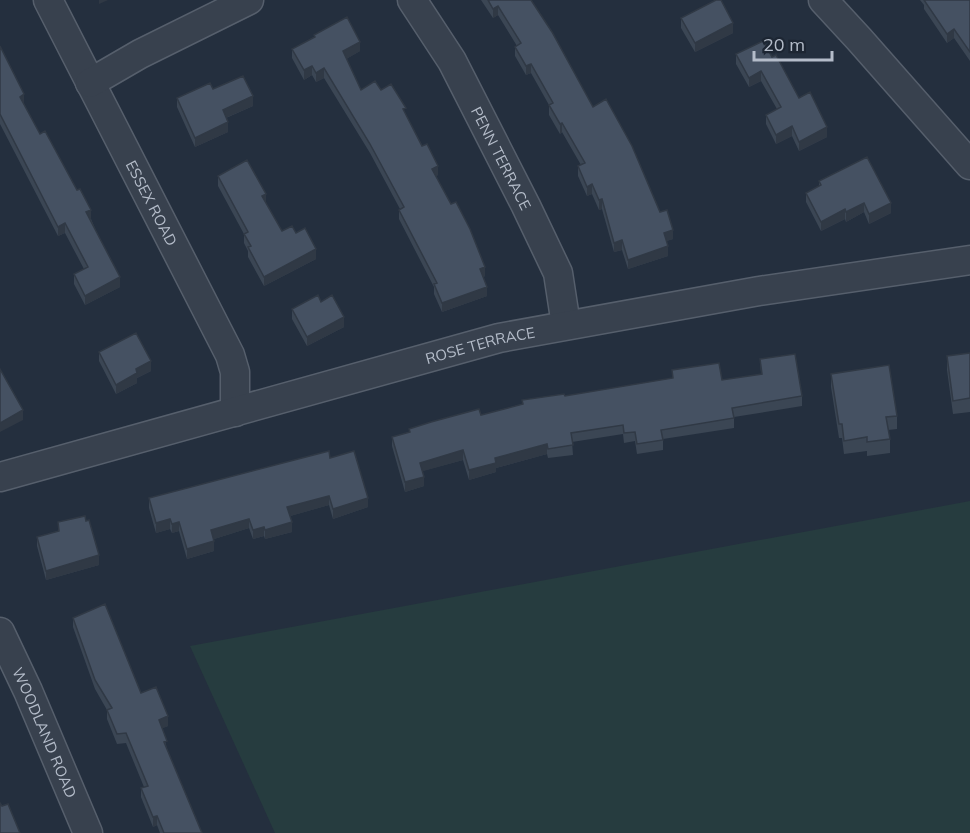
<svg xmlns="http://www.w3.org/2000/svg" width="970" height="833" viewBox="0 0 970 833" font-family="Mulish,sans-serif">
	<rect width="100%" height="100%" fill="#242f3e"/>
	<path fill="#263c3f" d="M970,501V833H275L190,646Z"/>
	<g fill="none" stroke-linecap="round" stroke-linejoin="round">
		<g stroke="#565f6c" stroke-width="31">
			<g id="minor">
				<path id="s1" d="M48,0L230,355L235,372V412"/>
				<path id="s2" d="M412,0L452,61L526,206L558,273L566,325"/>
				<path d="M823,0L859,39L970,165"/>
				<path d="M90,83L140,54L249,0"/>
				<path id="s3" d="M0,477L499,338L759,291L970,260"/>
				<path id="s4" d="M0,632L28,691L88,833"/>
			</g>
		</g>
		<use href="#minor" stroke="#38414e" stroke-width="28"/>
	</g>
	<path fill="#3b4654" d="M481,0H531L593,107L660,212L673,239L666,241L668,256L628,269L622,250L614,252L602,209L599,210L592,194L587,196L578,176V166L581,165L562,132L560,134L549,115V105L531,73L526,75L515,56V47L517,46L498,15L493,18Z
		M920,0H970V61L954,38L947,43L924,9V5Z
		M681,18L733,33L695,52L681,28Z
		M314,35L360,51L346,59L361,90H381L406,115L438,175L436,176L485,276L483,277L487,296L442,312L434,294V287L399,219V210L400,209L370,153L324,78L316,82L312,75L304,80L292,58V49L314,37Z
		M0,46L24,104L40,134L91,219L120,287L85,305L74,284V274L84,269L65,233L58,236L0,124Z
		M736,54L772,57L799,98L827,137L799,151L792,136L776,144L766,124V115L777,109L761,81L749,87L736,64Z
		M213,89L253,106L226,118L228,132L195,147L177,107V98Z
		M218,176L266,203L282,231L296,233L316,259L264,286L248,257V251L244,243V234L218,186Z
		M819,181L891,213L869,224L864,212L846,222L845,219L821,231L806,202V193L819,186Z
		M292,309L344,327L307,346L292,319Z
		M99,352L151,371L137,378V383L116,394L99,361Z
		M970,353V412L953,414L947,370V356Z
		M760,359L802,396V406L734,417V428L663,439V450L637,454L635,441L624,443L623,434L572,442L573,455L548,458L547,454L496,468V472L469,480L463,460L422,471L424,486L405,492L392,446V437L409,432V429L481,415L522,404V400L565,396L672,379V370L722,380L761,374Z
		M831,374L897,416V429L888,430L890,439V453L867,456V451L844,454L842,438H839L831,387Z
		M330,458L368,507L333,519L329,505L290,516L292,532L265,539L264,536L253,539L249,528L214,539V551L187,559L179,531L172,533L170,529L156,533L149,508V498Z
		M58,522L99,565L46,580L37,546V537L58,531Z
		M73,618L141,693L168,726L162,728L167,749L202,833H160L157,825L153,827L141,797V788L144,787L126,743L117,744L107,719V710L95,689L73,627Z"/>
	<path fill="#303945" d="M99,0H108L99,4Z
		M498,6V15L493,18V9Z
		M733,23V33L695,52V43Z
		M954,29V38L947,43V34Z
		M360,42V51L343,61V51Z
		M531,64V73L526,75V66Z
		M312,66V75L304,80V70Z
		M324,68V78L316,82V73Z
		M761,71V81L749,87V78Z
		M24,94V104L20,106V97Z
		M253,96V106L223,119V110Z
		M228,122V132L195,147V138Z
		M562,123V132L560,134V124Z
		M792,126V136L776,144V135Z
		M827,127V137L799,151V142Z
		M438,166V175L432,178V169Z
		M592,184V194L587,196V187Z
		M266,194V203L262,196Z
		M602,199V209L599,210V200Z
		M864,203V212L846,222V212Z
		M891,203V213L869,224V214Z
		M845,209V219L821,231V222Z
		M91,210V219L86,221V212Z
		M65,223V233L58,236V227Z
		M673,230V239L664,242V233Z
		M622,240V250L614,252V243Z
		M668,246V256L628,269V260Z
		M316,249V259L264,286V277Z
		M485,267V276L480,279V269Z
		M120,277V287L85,305V296Z
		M487,287V296L442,312V303Z
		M344,317V327L307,346V337Z
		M151,361V371L137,378V383L116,394V385L136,369Z
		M23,410V420L0,432V423Z
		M547,444V454L496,468V472L469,480V470L495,458Z
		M463,450V460L420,472V463Z
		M424,477V486L405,492V482Z
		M329,496V505L287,517V507Z
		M368,498V507L333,519V509Z
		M170,519V529L156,533V523Z
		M249,519V528L211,540V530Z
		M179,522V531L172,533V524Z
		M292,522V532L265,539V530Z
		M264,527V536L253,539V530Z
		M214,541V551L187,559V549Z
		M99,555V565L46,580V571Z
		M168,716V726L159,730V720Z
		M157,816V825L153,827V817Z"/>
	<path fill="#455162" stroke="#303945" stroke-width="1.5" d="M488,0H531L552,32L593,107L606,99L632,146L660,212L667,210L673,230L664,233L668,246L628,260L622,240L614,243L602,199L599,200L592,184L587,187L578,166L585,163L562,123L560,124L549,105L553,103L531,64L526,66L515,47L521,43L498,6L493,9Z
		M716,0H721L733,23L695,43L681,18Z
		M924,0H970V52L954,29L947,34Z
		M347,17L360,42L343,51L361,90L375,81L381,90L391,84L406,108L403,109L422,146L427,144L438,166L432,169L451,204L456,202L470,229L485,267L480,269L487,287L442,303L434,284L437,283L399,210L404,207L370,144L324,68L316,73L312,66L304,70L292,49L315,37L314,35Z
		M763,41L772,57L776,55L799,98L810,92L827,127L799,142L792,126L776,135L766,115L781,107L761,71L749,78L736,54Z
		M0,46L24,94L20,97L40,134L45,131L77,190L80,189L91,210L86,212L120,277L85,296L74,274L88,267L65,223L58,227L0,114Z
		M243,76L253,96L223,110L228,122L195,138L177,98L210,83L213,89Z
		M867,157L891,203L869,214L864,203L846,212L845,209L821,222L806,193L821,185L819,181Z
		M247,160L266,194L262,196L282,231L292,226L296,233L305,228L316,249L264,277L248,247L251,246L244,234L248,232L218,176Z
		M318,295L321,302L332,295L344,317L307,337L292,309Z
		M136,333L151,361L136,369L137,373L116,385L99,352Z
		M970,353V398L953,401L947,356Z
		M795,354L802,396L732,408L734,418L661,430L663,440L637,444L635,432L624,433L623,425L571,433L573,445L548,449L547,444L495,458L496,463L469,470L463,450L420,463L424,477L405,482L392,437L410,432L409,429L431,422L479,409L481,415L523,404L522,400L564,394L565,396L673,378L672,370L719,363L722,380L762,374L760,359Z
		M889,365L897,416L886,417L890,439L867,442V437L844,441L842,424H839L831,374Z
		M0,369L23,410L0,423Z
		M329,451L330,458L354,451L368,498L333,509L329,496L287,507L292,522L265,530L264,527L253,530L249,519L211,530L214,541L187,549L179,522L172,524L170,519L156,523L149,498Z
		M85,516L86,521L89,520L99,555L46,571L37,537L59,531L58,522Z
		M105,604L141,693L156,687L168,716L159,720L167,741L164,742L202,833H164L157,816L153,817L141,788L148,786L126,733L117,734L107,710L112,708L95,680L73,618Z
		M0,803L2,806L8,804L20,833H0Z"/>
	<g text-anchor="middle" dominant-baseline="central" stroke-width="4.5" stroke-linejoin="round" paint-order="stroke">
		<g font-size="15" fill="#b4bcc9" stroke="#1d2633">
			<text stroke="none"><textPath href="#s2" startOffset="182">PENN TERRACE</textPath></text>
			<text stroke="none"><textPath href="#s1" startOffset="228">ESSEX ROAD</textPath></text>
			<text stroke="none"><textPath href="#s3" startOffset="498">ROSE TERRACE</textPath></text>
			<text stroke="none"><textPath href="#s4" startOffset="110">WOODLAND ROAD</textPath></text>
		</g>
	</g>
	<path d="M754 51v9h78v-9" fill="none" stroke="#b4bcc9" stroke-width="3"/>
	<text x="763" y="51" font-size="18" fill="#b4bcc9" stroke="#1d2633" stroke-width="4.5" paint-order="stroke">20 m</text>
</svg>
